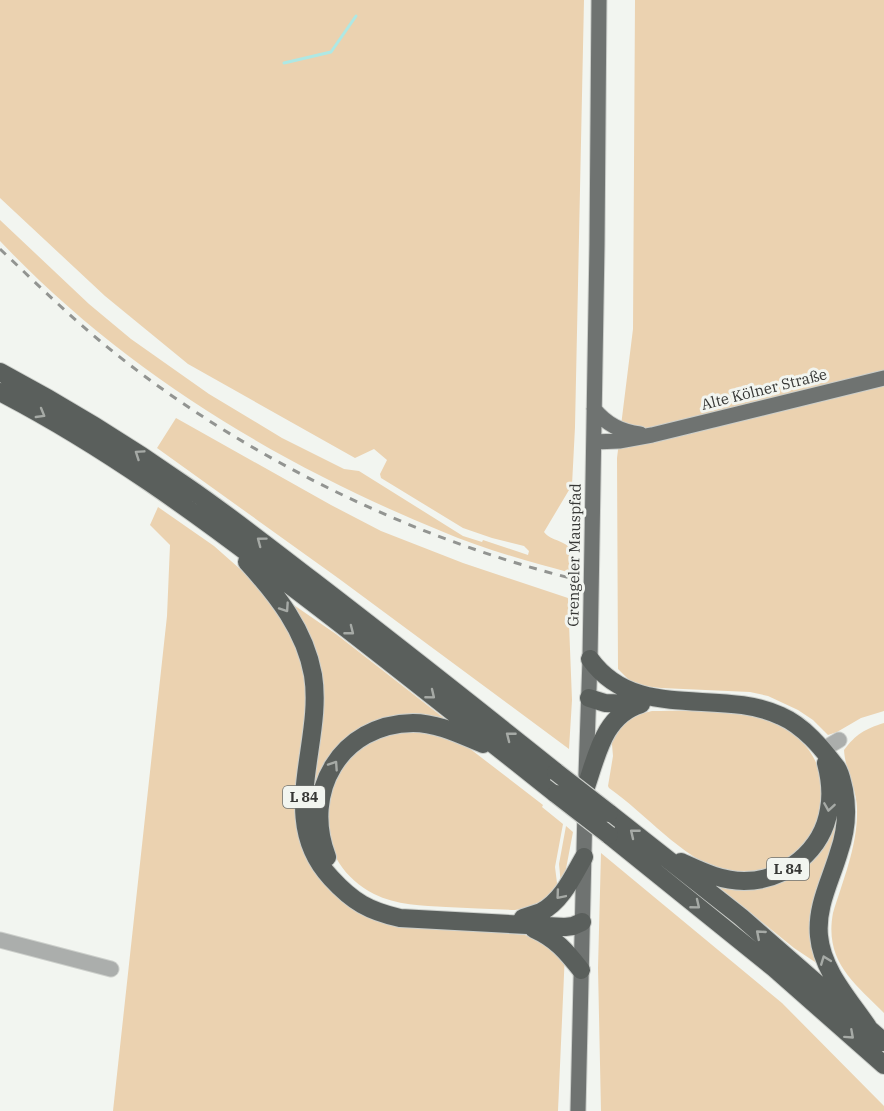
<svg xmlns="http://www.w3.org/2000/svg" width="884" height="1111" viewBox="0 0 884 1111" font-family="'IBM Plex Serif',serif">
	<rect width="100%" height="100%" fill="#f2f5f0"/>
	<path fill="#ebd2b0" d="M0,0H584L575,427L572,485L544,532C550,541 570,541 571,552C572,558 571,566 571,573C527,561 483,549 441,531C277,464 122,370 0,241V220L89,304L131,339L209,394L282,438L344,469L359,471L463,536L482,542L483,540L528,555L529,551L524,546L492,538L463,528L381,478L380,474L387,460L374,449L355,458L188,364L105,296L0,198Z
		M635,0H884V711L861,718L837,732L828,735L813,720L798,710L768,696L750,692L661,688L634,685L618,669L617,458L633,329Z
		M176,418L331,505L381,531L463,563L568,598L572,700L569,749L338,578L157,448Z
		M158,507L214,546L248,576L269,599L294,640L305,674L307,703L296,790V815L312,865L401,924L525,935L565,952L558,1111H113L167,616L170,545L150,525Z
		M285,599L336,634L454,726L358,735L308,826L318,727Z
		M652,711C692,711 741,708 779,723C785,726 791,732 797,737C845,779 821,859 759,871C747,873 735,874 723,871C682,858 645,813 609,788L608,786L613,756L611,733C625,723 635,714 652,711Z
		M884,723V1013C854,983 824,961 833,913C843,880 858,845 857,809C857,789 845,770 844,750C856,734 865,729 884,723Z
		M406,731L431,733L456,741L469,748L543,805L542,807L563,824L555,867L558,891C544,901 533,907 515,910C492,909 469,908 446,907C423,906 396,905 374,894C339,876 321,842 329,803C331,792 333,783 339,773C343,767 347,759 352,754C368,740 385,735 406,731Z
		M843,805L818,964L794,948L710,880L763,883L829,823Z
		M566,826L573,832L565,874L561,885L559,864Z
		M601,853L782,1003L884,1106V1111H601L598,968Z"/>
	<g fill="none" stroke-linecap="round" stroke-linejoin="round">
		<path stroke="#aee8e4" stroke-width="3" d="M284,63L331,52L356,16"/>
		<g stroke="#cccfcb" stroke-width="17">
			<path id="minor" d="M822,750L839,740
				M0,940L111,969"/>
		</g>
		<g stroke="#cccfcb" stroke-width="17">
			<path id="major" d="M594,409C606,424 621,432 640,434
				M594,442L619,441L652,435L884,378
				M586,775L590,659L597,245L599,0
				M578,1111L585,808"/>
		</g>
		<g stroke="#cccfcb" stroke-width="20">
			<path id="highway" d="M0,372C64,406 126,444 186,486C230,516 271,549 313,581C395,644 476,708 556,772
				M0,392C104,446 199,515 291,586C381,654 468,724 556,794
				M247,562C277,595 305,630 313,675C324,743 276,819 331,878C353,902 369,911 400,918L565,927L573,926L582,922
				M590,659C636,723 720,687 781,716C804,726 822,748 837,768C841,774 842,782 844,790C848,811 846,832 839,852C831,880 816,906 819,936C822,970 849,999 868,1027
				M589,698L605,703L636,704
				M586,787C597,755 604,715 641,704
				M609,813L741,917L884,1042
				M609,835L774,968L884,1065
				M327,857C302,792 340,724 413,723C438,723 461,735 483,744
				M681,862C701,871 721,881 744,881C785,881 823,850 829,809C832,793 830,778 826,763
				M523,918C529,916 535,914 541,912C562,901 573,876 584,857
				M534,929C556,939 566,951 581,970"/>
		</g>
		<use href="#minor" stroke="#abaeac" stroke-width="15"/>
		<use href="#major" stroke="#6f7371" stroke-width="15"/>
		<use href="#highway" stroke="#5a5f5c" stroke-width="18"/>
		<path stroke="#929491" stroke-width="3" stroke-dasharray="8 8" stroke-linecap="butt" d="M0,249C33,280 65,312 100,341C232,451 404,536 570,578"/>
		<g stroke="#cccfcb" stroke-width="20" stroke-linecap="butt">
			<path id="highway-bridge" d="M556,772L609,813
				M556,794L609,835"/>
		</g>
		<use href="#highway-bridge" stroke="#5a5f5c" stroke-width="18"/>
	</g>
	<defs><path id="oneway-chevron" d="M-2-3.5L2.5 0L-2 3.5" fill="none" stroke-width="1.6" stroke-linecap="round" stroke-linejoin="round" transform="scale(1.5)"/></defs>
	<g stroke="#a6aaa6">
		<use href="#oneway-chevron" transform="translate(41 414) rotate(30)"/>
		<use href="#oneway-chevron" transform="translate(139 454) rotate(-146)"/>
		<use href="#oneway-chevron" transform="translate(261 541) rotate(-143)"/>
		<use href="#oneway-chevron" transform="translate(285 608) rotate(56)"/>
		<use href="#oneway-chevron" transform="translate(350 631) rotate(38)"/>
		<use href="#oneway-chevron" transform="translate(431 695) rotate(39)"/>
		<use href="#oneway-chevron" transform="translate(510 736) rotate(-142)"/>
		<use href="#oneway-chevron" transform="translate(334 765) rotate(-56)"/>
		<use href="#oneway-chevron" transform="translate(829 807) rotate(99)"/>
		<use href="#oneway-chevron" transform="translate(634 833) rotate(-141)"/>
		<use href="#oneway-chevron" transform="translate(560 895) rotate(130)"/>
		<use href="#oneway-chevron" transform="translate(696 905) rotate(39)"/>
		<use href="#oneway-chevron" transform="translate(760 934) rotate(-139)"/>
		<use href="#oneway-chevron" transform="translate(825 960) rotate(-111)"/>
		<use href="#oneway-chevron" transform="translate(850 1035) rotate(42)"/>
	</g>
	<g text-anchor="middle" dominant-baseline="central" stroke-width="6" stroke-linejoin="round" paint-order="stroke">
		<g fill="#f2f5f0" stroke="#6e706d" stroke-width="1.5">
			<rect x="283" y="786" width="42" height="22" rx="4.5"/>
			<rect x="767" y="858" width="42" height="22" rx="4.5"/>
		</g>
		<g font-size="14" font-weight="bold" fill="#363735">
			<text x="304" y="797">L 84</text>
			<text x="788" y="869">L 84</text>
		</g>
		<g font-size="15" fill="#363735" stroke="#f2f5f0">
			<text transform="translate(764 389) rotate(-14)">Alte Kölner Straße</text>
			<text transform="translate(574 555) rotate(-89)">Grengeler Mauspfad</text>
		</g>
	</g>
</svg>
